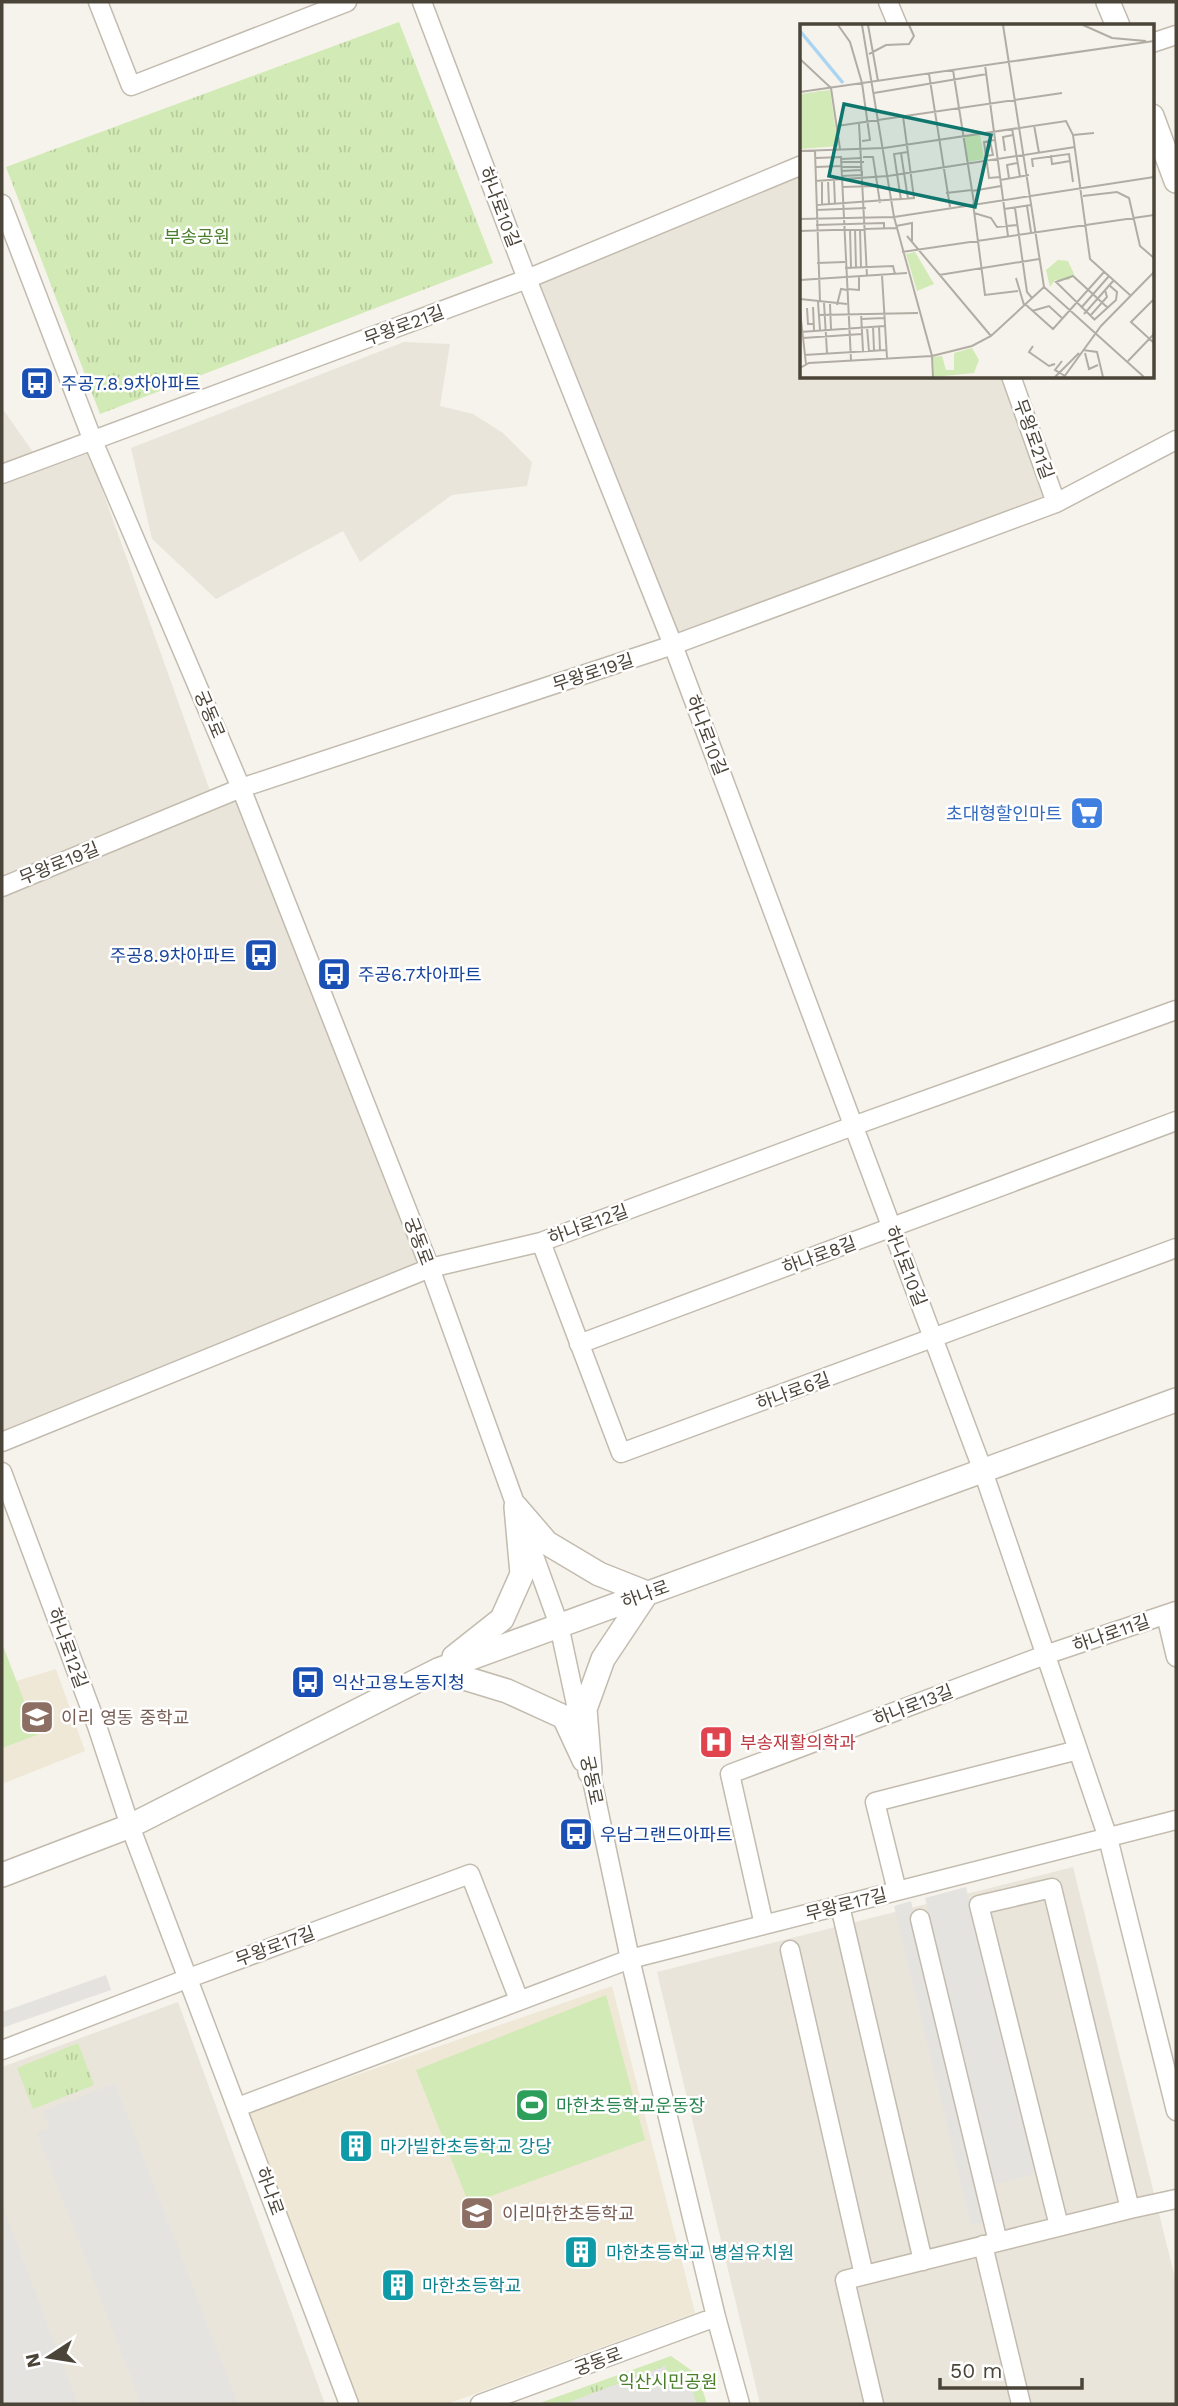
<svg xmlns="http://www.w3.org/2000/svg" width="1178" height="2406" viewBox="0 0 1178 2406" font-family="'Work Sans','Noto Sans KR',sans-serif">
	<defs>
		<pattern id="grass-tufts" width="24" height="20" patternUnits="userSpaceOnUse" patternTransform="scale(1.75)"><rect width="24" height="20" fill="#d2eab5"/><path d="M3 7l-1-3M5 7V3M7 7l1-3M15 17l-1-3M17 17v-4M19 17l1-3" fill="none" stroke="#b6ca9c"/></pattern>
	</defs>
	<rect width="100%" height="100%" fill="#f6f3ec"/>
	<path fill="#eae5da" d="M802,175V376H1006L1056,503L673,645L527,279Z
		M404,342L450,344L440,406L473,414L503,433L532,462L527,486L452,495L360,562L343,531L216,599L152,539L131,448Z
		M2,408L33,452L2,464Z
		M89,453L213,799L241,788L430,1268L2,1442V485Z
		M1073,1867L1176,2282V2404H760L657,1972Z
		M178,2002L325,2404H2V2067Z"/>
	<path fill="#efe8d6" d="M2,1653L13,1682L56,1669L85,1751L2,1784Z
		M612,1986L695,2313L447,2404H356L247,2113Z"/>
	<path fill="url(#grass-tufts)" d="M399,22L493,263L100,414L6,167Z
		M78,2043L94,2085L33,2109L17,2068Z
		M671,2356L698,2375L707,2404H537Z"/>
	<path fill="#d2eab5" d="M2,1643L37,1735L2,1748Z
		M606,1995L645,2140L469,2204L416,2070Z"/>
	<path fill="#e5e3e0" d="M966,1887L1035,2174L995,2184L925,1898Z
		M911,1901L987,2222L971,2225L894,1906Z
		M106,1975L111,1990L2,2028V2012Z
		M115,2083L238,2404H141L37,2133L49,2128L43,2111Z
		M2,2204L78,2404H2Z
		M665,2366L671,2388L689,2382L697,2404H564Z"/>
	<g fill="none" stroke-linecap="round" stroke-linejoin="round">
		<g stroke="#c2bbae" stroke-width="21">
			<path id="minor" d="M98,2L131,86L347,2
				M422,2L527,279L673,645L983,1471L1108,1838L1176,2111
				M888,2L898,26
				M1152,43L1176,35
				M2,204L93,441L241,788L430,1268L559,1625L580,1723
				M1011,376L1056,503
				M2,474L527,279L802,165
				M2,887L241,788L673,645L1056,503L1176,440
				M541,1242L621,1453L1176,1248
				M579,1344L1176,1121
				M2,1442L430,1268L541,1242L853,1126L1176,1010
				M2,1472L97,1726L130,1826L349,2404
				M1166,1615L1176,1657
				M588,1761L630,1959L716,2317L740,2404
				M897,1891L875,1802L1078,1750
				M840,1906L923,2261
				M920,1919L998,2242
				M764,1925L730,1774L1045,1655L1176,1611
				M790,1950L864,2275
				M2,2050L189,1978L470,1874L519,2000
				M238,2107L630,1959L1176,1820
				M1059,2226L979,1905L1052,1888L1130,2209
				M983,2245L1021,2404
				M480,2404L716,2317
				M874,2404L845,2280L1130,2209L1176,2199"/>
		</g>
		<g stroke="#c2bbae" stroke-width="26">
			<path id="tertiary" d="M1108,2L1118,26
				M1152,116L1176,181
				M516,1507L547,1543L599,1574L647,1593L603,1659L585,1709L590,1772
				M454,1657L502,1619L522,1574L516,1507
				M438,1670L507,1691L564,1717L584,1760
				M2,1875L130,1826L438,1670L1176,1400"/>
		</g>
		<use href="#minor" stroke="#fff" stroke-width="18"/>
		<use href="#tertiary" stroke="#fff" stroke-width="23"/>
	</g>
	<defs>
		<g id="bus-square" transform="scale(1.75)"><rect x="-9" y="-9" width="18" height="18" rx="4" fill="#1a4fb4" stroke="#fff"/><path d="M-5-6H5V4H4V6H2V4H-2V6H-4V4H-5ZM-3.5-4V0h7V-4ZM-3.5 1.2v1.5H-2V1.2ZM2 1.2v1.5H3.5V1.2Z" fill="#fff"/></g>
		<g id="supermarket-square" transform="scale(1.75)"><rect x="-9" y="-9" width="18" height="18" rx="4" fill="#3f7fe0" stroke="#fff"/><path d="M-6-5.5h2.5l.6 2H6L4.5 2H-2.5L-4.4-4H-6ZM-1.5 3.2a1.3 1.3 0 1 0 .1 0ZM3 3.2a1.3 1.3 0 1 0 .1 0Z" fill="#fff"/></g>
		<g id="school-square" transform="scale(1.75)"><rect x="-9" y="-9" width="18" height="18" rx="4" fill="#8d6e63" stroke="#fff"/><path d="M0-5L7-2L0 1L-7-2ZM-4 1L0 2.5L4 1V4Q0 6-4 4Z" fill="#fff"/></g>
		<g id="hospital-square" transform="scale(1.75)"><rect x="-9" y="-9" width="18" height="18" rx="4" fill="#e0444e" stroke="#fff"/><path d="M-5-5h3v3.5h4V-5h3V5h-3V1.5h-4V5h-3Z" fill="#fff"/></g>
		<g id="stadium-square" transform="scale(1.75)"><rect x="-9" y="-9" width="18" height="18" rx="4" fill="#2e9e5b" stroke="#fff"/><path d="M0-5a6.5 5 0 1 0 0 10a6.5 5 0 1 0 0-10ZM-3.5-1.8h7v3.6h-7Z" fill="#fff"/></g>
		<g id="building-square" transform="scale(1.75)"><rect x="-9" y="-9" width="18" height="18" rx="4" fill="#0f9aa8" stroke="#fff"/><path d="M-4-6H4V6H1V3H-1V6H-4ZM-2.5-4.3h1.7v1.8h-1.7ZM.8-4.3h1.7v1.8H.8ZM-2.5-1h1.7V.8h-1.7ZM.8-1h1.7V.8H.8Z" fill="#fff"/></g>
	</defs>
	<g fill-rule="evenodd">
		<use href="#bus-square" x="37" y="383"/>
		<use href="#supermarket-square" x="1087" y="813"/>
		<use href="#bus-square" x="261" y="955"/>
		<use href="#bus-square" x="334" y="974"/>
		<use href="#bus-square" x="308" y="1682"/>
		<use href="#school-square" x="37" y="1717"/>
		<use href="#hospital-square" x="716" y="1742"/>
		<use href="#bus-square" x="576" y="1834"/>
		<use href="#stadium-square" x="532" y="2105"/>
		<use href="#building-square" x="356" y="2146"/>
		<use href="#school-square" x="477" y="2213"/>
		<use href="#building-square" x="581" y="2252"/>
		<use href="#building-square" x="398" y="2285"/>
	</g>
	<g text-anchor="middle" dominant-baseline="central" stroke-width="5" stroke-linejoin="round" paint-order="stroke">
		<g font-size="18" fill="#4b4439" stroke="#fff">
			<text transform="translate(500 207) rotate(69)">하나로10길</text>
			<text transform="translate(404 325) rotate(-20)">무왕로21길</text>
			<text transform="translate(1034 439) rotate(70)">무왕로21길</text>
			<text transform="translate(593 672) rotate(-18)">무왕로19길</text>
			<text transform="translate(210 714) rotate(67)">궁동로</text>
			<text transform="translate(707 735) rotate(69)">하나로10길</text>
			<text transform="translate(59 863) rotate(-22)">무왕로19길</text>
			<text transform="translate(588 1224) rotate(-20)">하나로12길</text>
			<text transform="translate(419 1241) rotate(69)">궁동로</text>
			<text transform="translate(819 1255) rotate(-20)">하나로8길</text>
			<text transform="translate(906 1266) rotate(69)">하나로10길</text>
			<text transform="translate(793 1391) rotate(-20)">하나로6길</text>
			<text transform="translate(645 1594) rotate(-20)">하나로</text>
			<text transform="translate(1111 1633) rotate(-19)">하나로11길</text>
			<text transform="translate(68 1648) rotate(70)">하나로12길</text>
			<text transform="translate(913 1705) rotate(-21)">하나로13길</text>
			<text transform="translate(592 1780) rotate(78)">궁동로</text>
			<text transform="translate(846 1904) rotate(-14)">무왕로17길</text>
			<text transform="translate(275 1946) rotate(-20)">무왕로17길</text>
			<text transform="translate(270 2191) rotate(70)">하나로</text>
			<text transform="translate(598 2361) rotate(-20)">궁동로</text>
		</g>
		<g font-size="18" fill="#4a7f2a" stroke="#fff">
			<text x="197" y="236">부송공원</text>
			<text x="668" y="2381">익산시민공원</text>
		</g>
		<g font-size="18" fill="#164399" stroke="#fff" text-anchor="start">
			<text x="61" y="383">주공7.8.9차아파트</text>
			<text x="236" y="955" text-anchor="end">주공8.9차아파트</text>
			<text x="358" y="974">주공6.7차아파트</text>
			<text x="332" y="1682">익산고용노동지청</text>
			<text x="600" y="1834">우남그랜드아파트</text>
		</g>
		<g font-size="18" fill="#366cbe" stroke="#fff" text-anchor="end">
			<text x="1062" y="813">초대형할인마트</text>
		</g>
		<g font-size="18" fill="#785e54" stroke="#fff" text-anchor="start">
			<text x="61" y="1717">이리 영동 중학교</text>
			<text x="502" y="2213">이리마한초등학교</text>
		</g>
		<g font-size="18" fill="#be3a42" stroke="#fff" text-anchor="start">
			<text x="740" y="1742">부송재활의학과</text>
		</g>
		<g font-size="18" fill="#27864d" stroke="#fff" text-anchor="start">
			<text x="556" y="2105">마한초등학교운동장</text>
		</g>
		<g font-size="18" fill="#0d838f" stroke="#fff" text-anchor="start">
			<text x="380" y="2146">마가빌한초등학교 강당</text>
			<text x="606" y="2252">마한초등학교 병설유치원</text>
			<text x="422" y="2285">마한초등학교</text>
		</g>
	</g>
	<g transform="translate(800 24)">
		<rect width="354" height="354" fill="#f6f3ec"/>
		<path d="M30,66L38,122L0,125V70ZM180,110L184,135L168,138L164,112ZM115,228L134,260L117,267L106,230ZM258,236L268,237L274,250L269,256H255L250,263L246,246ZM172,324L179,336L174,349L134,353L133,333L142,332L146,346H154V329Z" fill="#d2eab5"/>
		<path d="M22,88L16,104L0,115L11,91Z" fill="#d2eab5"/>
		<path d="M11 76a9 9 0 1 1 18 0a9 9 0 1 1-18 0Z" fill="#d2eab5"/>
		<path fill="none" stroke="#a9d4f2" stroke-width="3.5" d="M0,7L43,59"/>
		<path fill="none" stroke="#b2ada4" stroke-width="2" d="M38,1L50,18L62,59L70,116L62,117M62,1L94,193L132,332L133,353M68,1L78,57M203,1L244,263L344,353M283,1L312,14L346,17M69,30L86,21L109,20L114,12L109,1M0,35L31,64L40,125M185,41L208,212M153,46L174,179M129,50L150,183M0,68L354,17M74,69L187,50M59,99L67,252M234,101L239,129M37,102L262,69M212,104L220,153M273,111L294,109M194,116L184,118L189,154L200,153M0,127L84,124L266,97L273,111L290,235L330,271M15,127L20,278M205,127L203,113L213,111M101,129L108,175M251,131L252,140L270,137M186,132L193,131L190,117M63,133H73L80,179M16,134L41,133L51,336M41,135L62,134M41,138H64M16,143L41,142M41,143H62M233,143L232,135L269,130L273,158M41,147L62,146M41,152L62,151V147M209,154L207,141L217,139M28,156L29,180M34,156L35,180M200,156L229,151M15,157L88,152L275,123M22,157V180M42,163L77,162M172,167L201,162M146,169L172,166M283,172L317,168L329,174L340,222L354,234M101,176L94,130L108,128M173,179L185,271L218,267M16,181L114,174L103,92M227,182L231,208M215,184L227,268L232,274M204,185L231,181M16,186L66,184M174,189L191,194L197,203L217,201M0,195L94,193L354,153M16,201L84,199V204M96,202L112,199V219M50,205L51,243M55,205L56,243M60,205L61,243M0,207L97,204M107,212L191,312M102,228L354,191M17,239L45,238M45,244L93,242L95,250M82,251L87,334M139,251L239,235M216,254L224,281M0,256L107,249M47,265L59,266V252M0,275L47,280M354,275L331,298L354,319M18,278L20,306M24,279L27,329M30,280L31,305M225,280L253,305L304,248M37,281L41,265L47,266M13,283L14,306M7,284L8,300H14M281,284L309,252M0,287L6,340M232,287L249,282L262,294M61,289L63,327M284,290L314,256M19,291L118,289M290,292L307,273L305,266M61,295L84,294M294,296L316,276L317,268L309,261M295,296L256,258L273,252L308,284M73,302L74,326M79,302L80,326M67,303L69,327M0,308L85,302M3,314L62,310M233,322L229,328L249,342L255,340L251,341M283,326L297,328L303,353M285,329L289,345L298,341M4,331L86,326M262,337L255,346L265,352M328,337L354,310M0,344L9,339L132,332L172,322L191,312L244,263M255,353L279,329M264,353L301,302L354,248"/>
		<path fill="#0f766e" fill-opacity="0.15" stroke="#0f766e" stroke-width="3.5" d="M44,80L191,111L175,183L29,152Z"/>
		<rect width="354" height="354" fill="none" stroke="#4b4439" stroke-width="3.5"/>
	</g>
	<rect width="1178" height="2406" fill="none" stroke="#4b4439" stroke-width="7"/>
	<g transform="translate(49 2357) rotate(258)" stroke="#ffffff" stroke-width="5" paint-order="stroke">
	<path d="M0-5L12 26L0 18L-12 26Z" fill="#4b4439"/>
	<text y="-10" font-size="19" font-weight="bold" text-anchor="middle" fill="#4b4439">N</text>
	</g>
	<path d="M940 2378v10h142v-10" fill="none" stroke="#4b4439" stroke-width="3.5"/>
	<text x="950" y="2378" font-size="21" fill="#4b4439" stroke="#ffffff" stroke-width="5" paint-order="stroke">50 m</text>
</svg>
